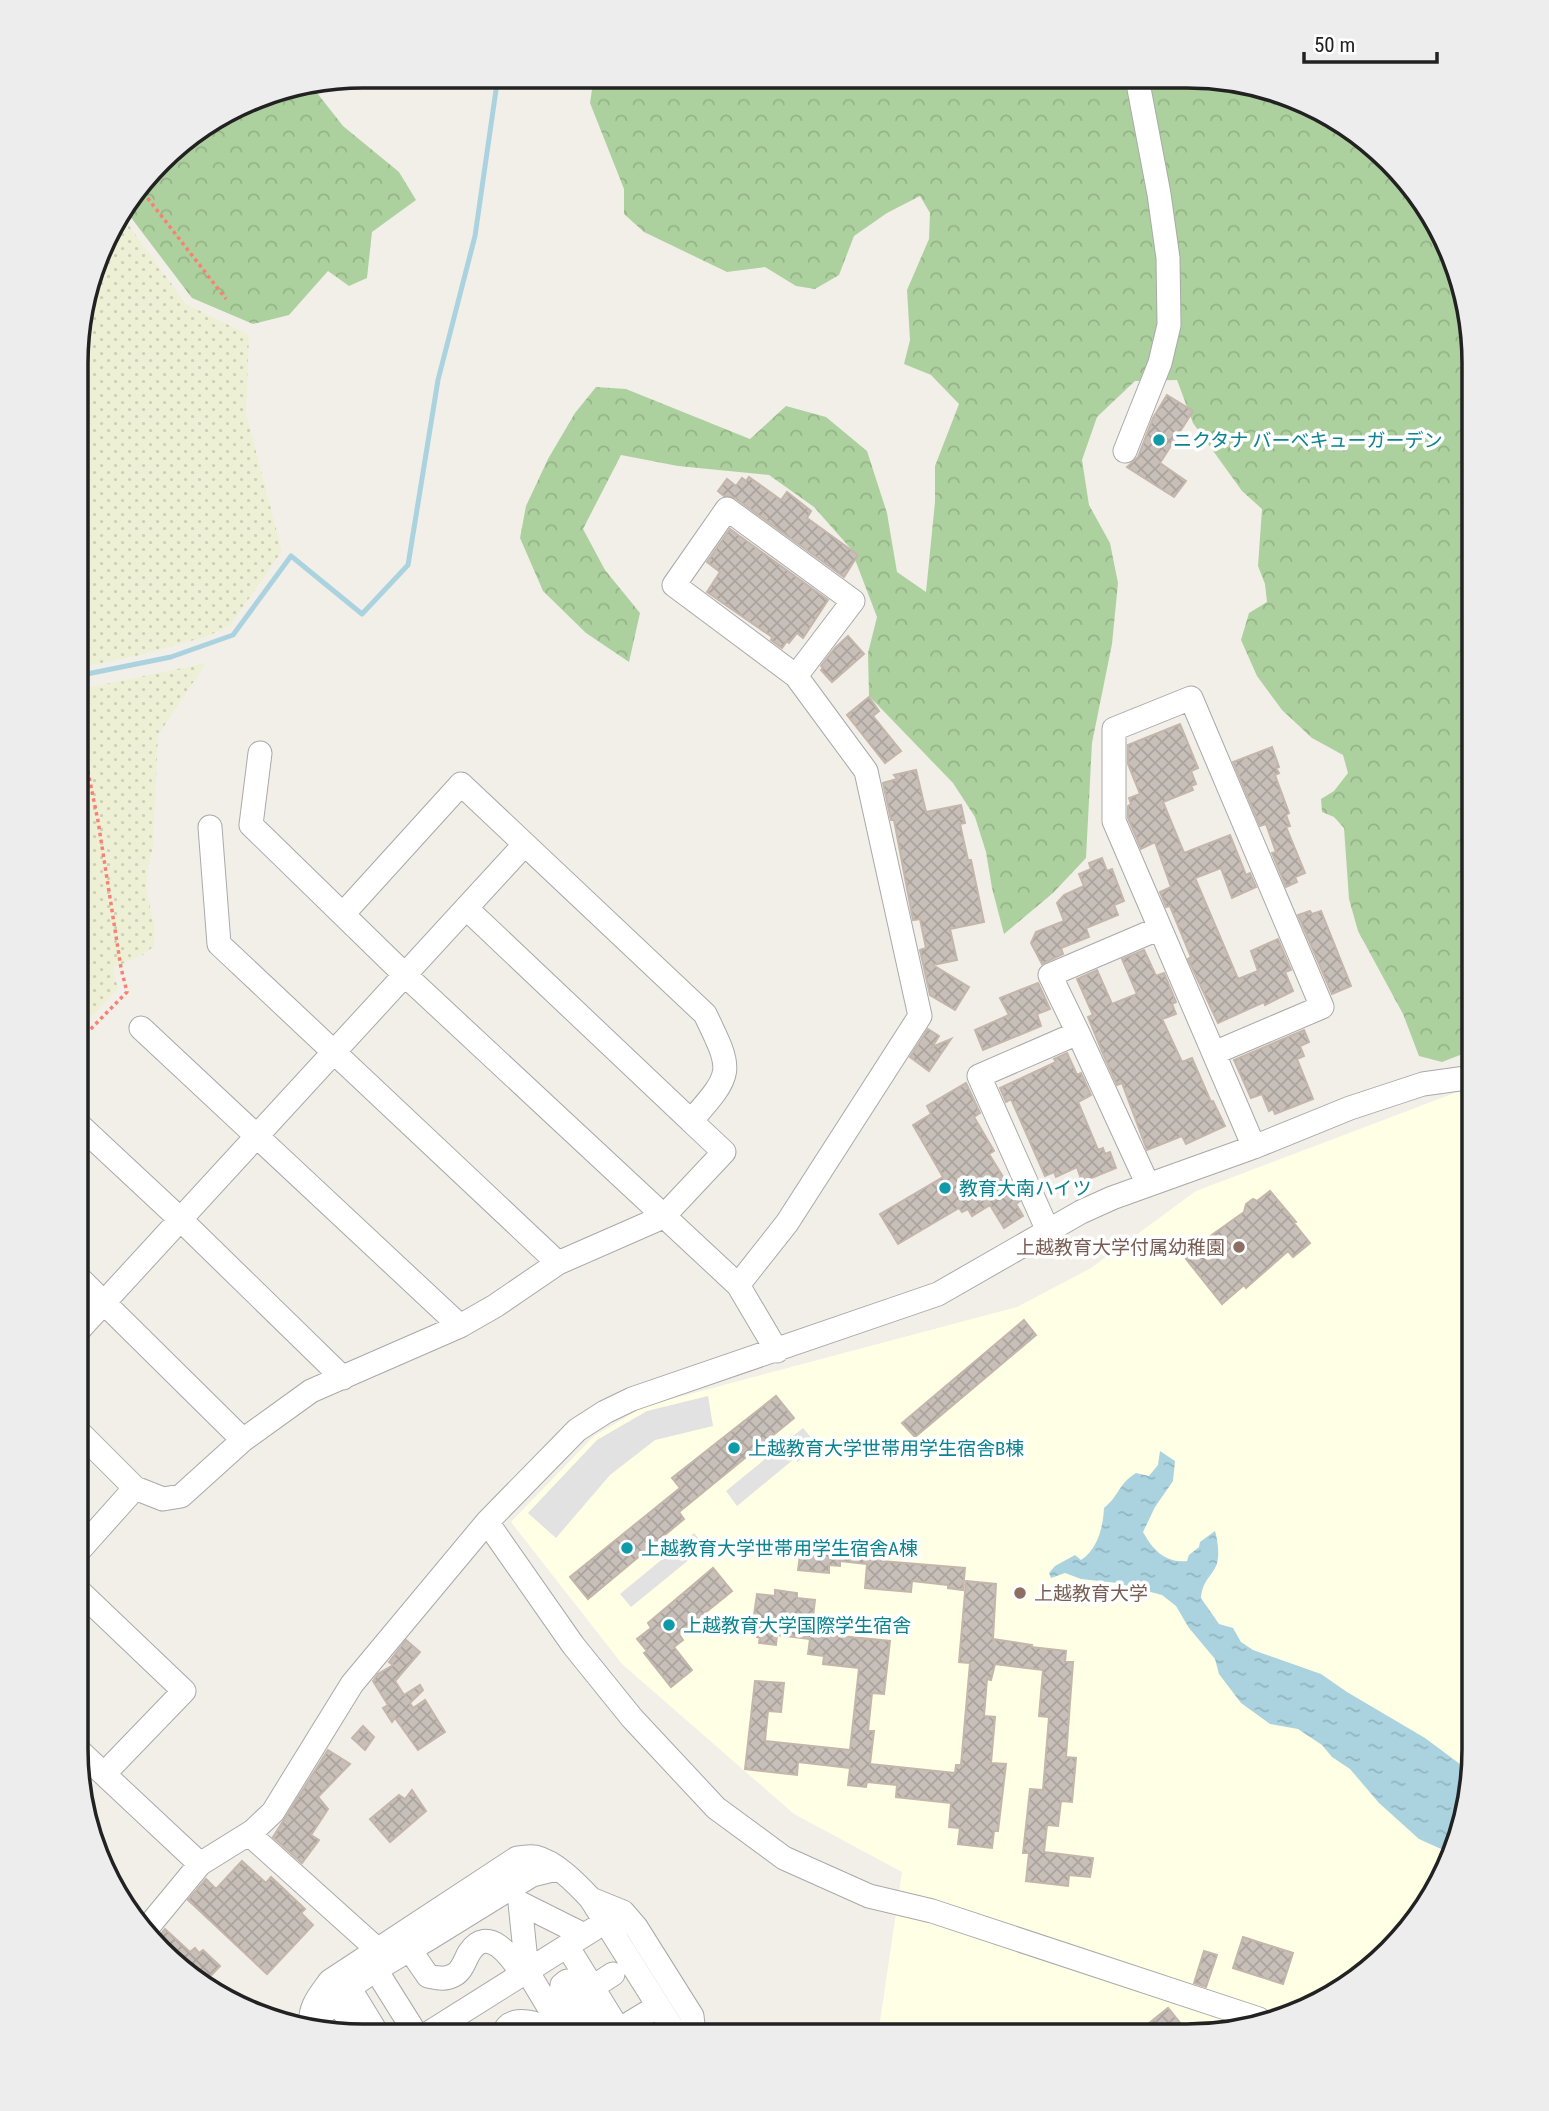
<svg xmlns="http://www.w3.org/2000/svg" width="1549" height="2111" viewBox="0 0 1549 2111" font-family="'Roboto Condensed','Noto Sans JP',sans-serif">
	<defs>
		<pattern id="farmland-dots" width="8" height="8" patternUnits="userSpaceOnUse" patternTransform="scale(1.75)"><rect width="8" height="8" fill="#eef0d5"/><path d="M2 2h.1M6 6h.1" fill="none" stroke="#ccceb7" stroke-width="1.8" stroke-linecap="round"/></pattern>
		<pattern id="forest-crowns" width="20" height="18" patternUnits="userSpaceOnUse" patternTransform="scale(1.75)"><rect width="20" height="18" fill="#add19e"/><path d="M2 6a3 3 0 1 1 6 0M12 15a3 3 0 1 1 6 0" fill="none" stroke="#95b388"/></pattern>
		<pattern id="water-ripples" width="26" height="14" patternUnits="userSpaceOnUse" patternTransform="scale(1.75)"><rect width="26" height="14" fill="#aad3df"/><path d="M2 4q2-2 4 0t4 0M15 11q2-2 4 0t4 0" fill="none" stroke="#92b5bf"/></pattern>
		<pattern id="building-cross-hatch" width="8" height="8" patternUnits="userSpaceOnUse" patternTransform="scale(1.75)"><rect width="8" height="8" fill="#c7bfb8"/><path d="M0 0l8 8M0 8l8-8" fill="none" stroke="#aba49e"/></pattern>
	</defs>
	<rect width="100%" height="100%" fill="#f2efe9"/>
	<path fill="#ffffe5" d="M1460,1091L1473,1092V1768L1458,1841L1425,1909L1376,1965L1313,2006L1187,2036L878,2035L902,1872L794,1814L622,1664L511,1522L594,1436L645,1406L1017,1307L1091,1268L1196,1191Z"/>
	<path fill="url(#farmland-dots)" d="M119,212L186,304L249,335L246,414L282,551L230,626L205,637L136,656L77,668L78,324L114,219Z
		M206,663L158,735L153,848L147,871L146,889L155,929L154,946L143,955L113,968L118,989L77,1033V690Z"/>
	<path fill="url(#forest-crowns)" d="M594,76L1225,78L1296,97L1361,134L1444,236L1474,362L1473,1050L1442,1062L1419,1056L1403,1014L1358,931L1349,899L1344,828L1334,817L1322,812L1321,799L1334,791L1348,773L1343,755L1312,738L1282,710L1257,676L1241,640L1249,613L1267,602L1265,584L1258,566L1262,509L1242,491L1193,423L1177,380L1135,381L1097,417L1082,460L1089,505L1110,543L1118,583L1112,644L1092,743L1086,858L1053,893L1004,934L992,888L986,852L975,817L953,783L869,696L868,653L877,617L851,549L814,507L769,475L678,466L621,455L583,529L605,570L640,613L629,662L586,633L543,591L520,538L526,506L548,459L575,413L596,387L626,389L750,439L786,406L826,417L867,451L887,513L897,572L926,592L935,502V466L959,404L931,375L904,364L910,340L907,290L929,239L930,213L920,196L887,213L854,236L839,275L815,289L796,286L765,267L727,272L644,232L624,214V189L590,103Z
		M310,84L343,126L399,172L416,200L372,232L367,278L349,286L328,271L289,315L253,324L192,298L123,207L173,146L270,91Z"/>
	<path fill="#e2e2e2" d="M708,1396L713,1426L655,1440L610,1475L556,1538L528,1513L597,1440L647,1411Z
		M803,1428L818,1446L797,1462L794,1459L737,1506L726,1491Z
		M694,1533L706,1546L631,1607L620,1594Z"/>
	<path fill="url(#water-ripples)" d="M1160,1451L1175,1461L1173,1481L1155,1507L1143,1532C1153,1550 1165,1563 1187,1561L1189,1555L1199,1547L1200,1542L1215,1531C1218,1541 1220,1557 1216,1566C1209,1580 1203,1580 1201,1598L1219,1624L1233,1628L1241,1642L1253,1650L1321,1674L1347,1692L1425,1738L1472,1773L1458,1841L1452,1854L1419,1839L1379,1803L1350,1769L1332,1757L1322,1745L1298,1729L1270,1724L1241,1703L1219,1674L1215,1659L1189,1628L1176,1606L1162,1595L1117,1583L1081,1579L1065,1573L1051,1578L1049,1573L1055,1566L1075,1555L1081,1560C1098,1549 1103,1527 1104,1508C1119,1496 1119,1483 1136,1473L1149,1476L1158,1465Z"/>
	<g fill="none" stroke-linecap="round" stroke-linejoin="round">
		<path stroke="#aad3df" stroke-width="5" d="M77,676L171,657L233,635L291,556L362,614L408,565L438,380L475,236L498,76"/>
	</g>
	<path fill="url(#building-cross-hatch)" stroke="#c4b6ab" stroke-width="2" d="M1167,395L1193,411L1160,463L1186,481L1174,497L1127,467L1138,457L1153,418Z
		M749,477L781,500L787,492L811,511L807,518L858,555L844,577L735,498L724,496L718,491L727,479L736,486L742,478L746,481Z
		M730,529L828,600L803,638L797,633L789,643L787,641L782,648L771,640L772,637L707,592L720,572L707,562Z
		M848,636L864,654L832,682L821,670L823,668L821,666L835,648Z
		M869,697L879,711L873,716L901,751L885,763L847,715Z
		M1180,724L1198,768L1191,771L1196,784L1191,786L1193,790L1163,802L1184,853L1230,835L1246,875L1250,873L1256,887L1232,898L1221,868L1195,878L1238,979L1258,971L1251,951L1278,939L1291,970L1285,972L1293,991L1265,1005L1264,1002L1218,1023L1188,959L1191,957L1170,906L1166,907L1160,892L1171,887L1155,842L1141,849L1128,818V806L1131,804L1129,798L1140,794L1128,764V745Z
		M1272,747L1279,767L1276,768L1279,773L1275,775L1289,813L1286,815L1290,826L1286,827L1305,873L1295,877L1297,882L1286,887L1272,853L1276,852L1266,824L1260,826L1233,762Z
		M916,770L926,812L961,805L965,823L960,824L968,860H971L984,922L950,929L957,960L933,965L969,987L955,1010L930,995L920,950L926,948L920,919L913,920L894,820H891L883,783L897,779L894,775Z
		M1102,858L1107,871L1112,869L1124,901L1114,905L1118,915L1086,928L1089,937L1061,948L1063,954L1042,964L1031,943L1036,932L1064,921L1057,903L1064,895L1084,886L1079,874L1091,869L1089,863Z
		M1310,911L1312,914L1321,911L1351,986L1332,994L1298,915Z
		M1144,950L1156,976L1164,973L1176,1002L1172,1004L1176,1014L1162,1019L1182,1062L1192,1058L1211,1102L1213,1101L1225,1126L1186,1144L1182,1136L1147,1150L1122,1083L1117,1085L1104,1056L1088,1017L1093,1015L1077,979L1097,970L1112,1004L1137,994L1122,959Z
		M1038,983L1050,1009L1037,1014L1041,1026L983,1050L975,1030L1009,1015L1000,998Z
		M928,1029L939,1036L932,1047L951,1039L929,1071L910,1057Z
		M1304,1030L1309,1042L1300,1046L1304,1056L1297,1059L1313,1099L1275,1114L1273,1109L1269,1111L1262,1094L1251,1098L1234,1060Z
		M1067,1053L1077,1075L1081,1073L1091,1095L1078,1102L1098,1150L1103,1148L1105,1154L1110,1152L1116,1168L1082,1182L1077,1167L1056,1177L1054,1172L1045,1176L1011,1099L1006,1102L1000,1088L1056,1062L1054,1059Z
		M966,1083L980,1113L974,1117L994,1151L989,1154L1008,1185L1012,1183L1020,1201L1016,1204L1023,1216L1004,1228L990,1205L972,1216L968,1209L962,1212L959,1208L898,1244L880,1214L943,1177L913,1125L931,1114L927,1106Z
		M1270,1191L1296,1222L1294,1223L1310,1243L1293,1257L1288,1251L1246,1288L1244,1285L1222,1304L1186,1259L1208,1243L1205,1240L1244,1212L1246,1204L1253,1199L1257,1201Z
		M1024,1320L1036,1335L915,1437L902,1423Z
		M776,1396L794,1418L679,1512L684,1519L588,1599L570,1577L680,1488L672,1478Z
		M802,1541L882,1548L881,1561L965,1568L963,1590L948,1588V1585L912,1581L911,1592L865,1588L867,1564L840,1561V1566L829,1565V1573L798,1570Z
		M713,1568L732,1591L679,1634L683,1640L674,1647L692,1670L671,1687L644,1653L647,1651L637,1639L651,1628L648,1623Z
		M966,1581L996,1584L993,1639L1032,1645L1031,1647L1066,1651L1065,1662H1073L1066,1757L1076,1758L1072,1802L1061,1801L1058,1826L1047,1825L1044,1852L1093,1858L1090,1877L1069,1875L1068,1886L1026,1881L1029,1853H1023L1030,1789L1043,1790L1049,1717L1039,1716L1043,1670L995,1664L991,1680L987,1679L984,1716L995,1717L991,1763L1006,1764L998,1831H994L992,1848L958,1844L960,1828L949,1827L951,1803L896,1797L897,1785L867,1782L866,1787L848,1785L850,1768L798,1762L797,1775L745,1769L755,1681L784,1683L781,1712L768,1711L765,1741L850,1750L859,1668L823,1664L824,1656L808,1654L810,1639L777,1635L776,1645L759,1643L760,1638L757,1637L759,1615H754L757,1594L775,1596V1590L797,1593V1598L815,1600L811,1633L890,1641L884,1694L872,1693L868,1731H874L870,1764L955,1773L956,1765H961L970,1663L959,1662Z
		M406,1640L420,1652L395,1681L404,1695L420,1685L423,1690L410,1703L413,1708L425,1700L445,1732L418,1750L395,1718L392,1722L383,1708L388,1705L373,1681L378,1674L393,1665L389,1662Z
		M363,1726L374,1737L365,1750L352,1738Z
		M328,1750L350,1764L318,1797L328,1809L311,1835L319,1840L302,1863L273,1837Z
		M412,1790L426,1811L390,1842L370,1819L399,1795L405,1799Z
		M242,1861L266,1883L271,1877L305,1909L301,1913L313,1925L267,1974L188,1900L206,1879L216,1889Z
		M165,1929L190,1952L195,1948L199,1953L203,1950L220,1966L203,1984L167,1949L164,1952L154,1943Z
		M1243,1937L1293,1953L1283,1984L1233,1968Z
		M1204,1951L1217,1955L1206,1987L1194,1983Z
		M1168,2008L1190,2035L1133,2036Z"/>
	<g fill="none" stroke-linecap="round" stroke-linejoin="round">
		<g stroke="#a9a9a9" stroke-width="25">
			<path id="minor" d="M1125,451L1160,363L1169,325L1168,258L1159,194L1137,78
				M260,753L251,825L405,975L738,1285L777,1351
				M210,827L219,944L558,1263
				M466,908L691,1121
				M1160,928L1254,1147
				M141,1028L460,1326
				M1078,1033L1148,1185
				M76,1122L180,1219L343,1378
				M1048,1231L979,1076L1078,1033L1050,975L1160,928L1114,821V729L1191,698L1322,1007L1214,1053
				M76,1275L243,1440
				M738,1285L787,1223L920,1016L866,771L796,676L674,585L727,509L853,601L796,676
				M76,1333L524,845
				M76,1429L135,1488L163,1499L181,1496L243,1440L311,1391L460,1326L495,1306L558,1263L663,1217L724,1152L691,1121C734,1072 733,1072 705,1014L461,784L343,914
				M487,1522L573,1645L632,1718L716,1808L784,1858L869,1896L932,1911L1259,2019
				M76,1554L135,1488
				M76,1588L184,1691L104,1774
				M75,1747L200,1864
				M249,1834L378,1950
				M591,1899L623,1912L636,1927L692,2016L694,2034
				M143,1933L200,1864L253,1831L273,1812L352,1684L487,1522L577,1430L605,1412L632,1399L938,1294L1081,1212L1112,1198L1254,1147L1350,1108L1423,1084L1473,1077
				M567,1946L619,2030
				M410,1950L428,1976C438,1978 445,1980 454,1975C462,1971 465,1960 469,1953C488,1923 512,1958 522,1974
				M369,1959L416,2034
				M593,1987L613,1974
				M350,1989L377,2033
				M336,2000L358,2033
				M588,2022L595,2014L593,2005C581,1996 570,2008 561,1995L562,1985L567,1981L574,1982L581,1989C581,2002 568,2007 575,2020L584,2024L588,2022L596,2034
				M315,2026C334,1989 395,1959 430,1938C464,1917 498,1896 532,1875L556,1869
				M311,2028C308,2008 319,1996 330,1981L517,1858C523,1857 530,1856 535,1857C556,1862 577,1884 591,1899L676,2034
				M427,2034L594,1929
				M503,2034C508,2020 521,2020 533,2023L541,2034
				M565,2034L527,1971L520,1903L584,1935
				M612,2034L658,2006"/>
		</g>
		<path stroke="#fa8072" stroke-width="3.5" stroke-dasharray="3.5 3.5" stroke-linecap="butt" d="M139,187L226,299
			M76,1044L127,992L121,968L98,821L77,718"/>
		<use href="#minor" stroke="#fff" stroke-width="23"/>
	</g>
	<g fill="#0f9aa8" stroke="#fff" stroke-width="2.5">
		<circle cx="1159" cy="440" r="7"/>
		<circle cx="945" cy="1188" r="7"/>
		<circle cx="734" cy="1448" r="7"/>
		<circle cx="627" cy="1548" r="7"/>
		<circle cx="669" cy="1625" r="7"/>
	</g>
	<g fill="#8d6e63" stroke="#fff" stroke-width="2.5">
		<circle cx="1239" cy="1247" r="7"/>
		<circle cx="1020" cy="1593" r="7"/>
	</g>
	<g text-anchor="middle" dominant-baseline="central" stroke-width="7" stroke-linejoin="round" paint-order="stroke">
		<g font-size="19" fill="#0d838f" stroke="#fff" text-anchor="start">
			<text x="1173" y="440">ニクタナ バーベキューガーデン</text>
			<text x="959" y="1188">教育大南ハイツ</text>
			<text x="748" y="1448">上越教育大学世帯用学生宿舎B棟</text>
			<text x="641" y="1548">上越教育大学世帯用学生宿舎A棟</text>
			<text x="683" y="1625">上越教育大学国際学生宿舎</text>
		</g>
		<g font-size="19" fill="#785e54" stroke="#fff" text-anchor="end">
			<text x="1225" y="1247">上越教育大学付属幼稚園</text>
			<text x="1034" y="1593" text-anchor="start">上越教育大学</text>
		</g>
	</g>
	<path d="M0 0H1549V2111H0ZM363 88H1187A275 275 0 0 1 1462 363V1749A275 275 0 0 1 1187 2024H363A275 275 0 0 1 88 1749V363A275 275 0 0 1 363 88Z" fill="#ededed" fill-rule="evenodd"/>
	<path fill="none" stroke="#222" stroke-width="3.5" d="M363 88H1187A275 275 0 0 1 1462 363V1749A275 275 0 0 1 1187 2024H363A275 275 0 0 1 88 1749V363A275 275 0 0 1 363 88Z"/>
	<path d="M1304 52v10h133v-10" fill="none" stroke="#222222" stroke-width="3.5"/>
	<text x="1314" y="52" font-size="21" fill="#222222" stroke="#ffffff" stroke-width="5" paint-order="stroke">50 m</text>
</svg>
